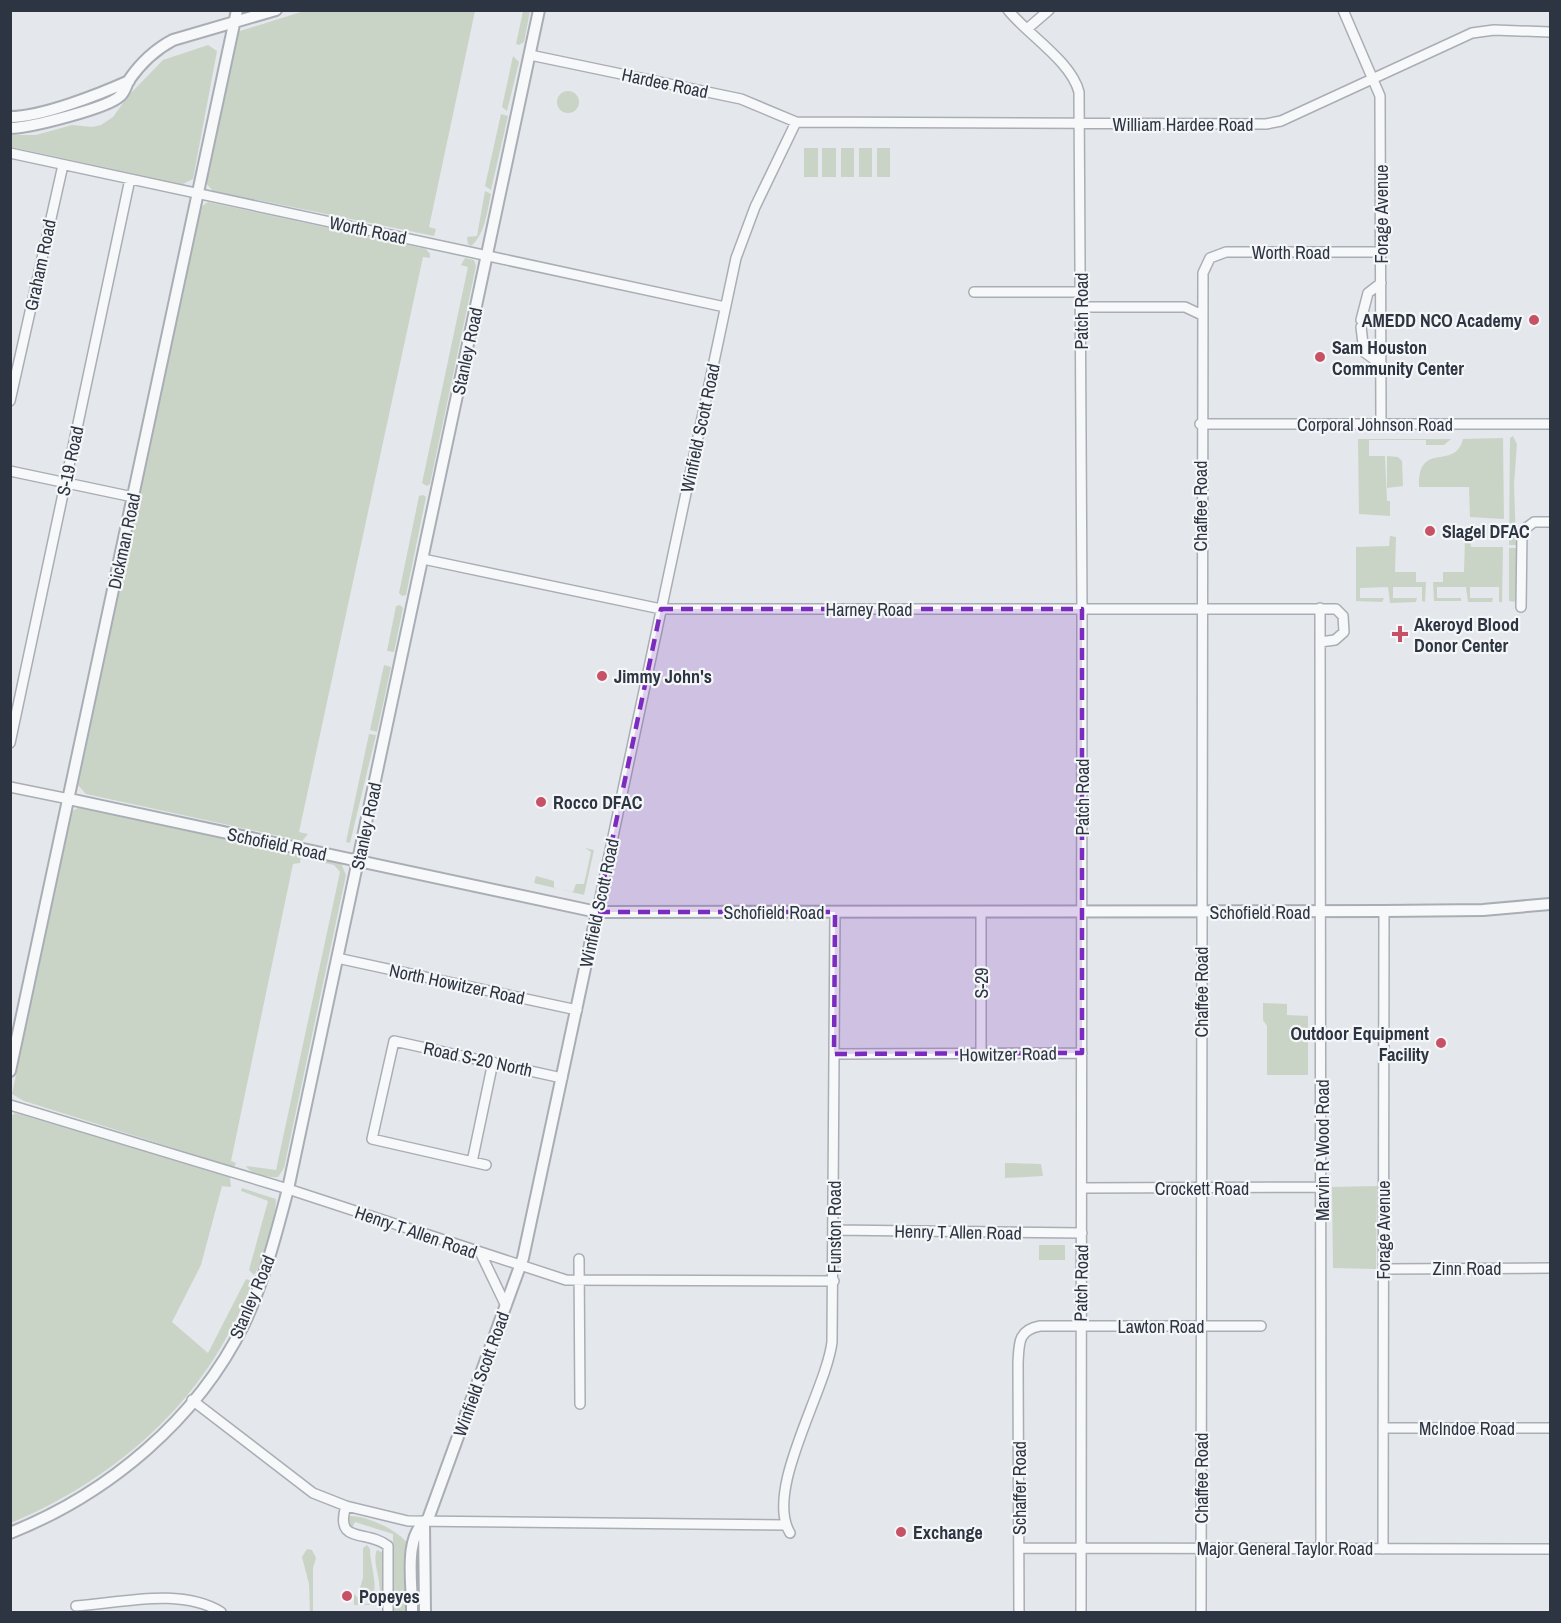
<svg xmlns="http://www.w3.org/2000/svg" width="1561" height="1623" viewBox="0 0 1561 1623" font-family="'Archivo Narrow',sans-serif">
	<rect width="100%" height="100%" fill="#e4e7eb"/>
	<path fill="#cad4c6" d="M304,11H475L429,227L436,229L434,236L213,191L205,182L237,32Z
		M523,11H530L524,42L519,45L516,44Z
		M208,45L217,51L193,179L183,184L11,147V135H36L72,125L92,127L101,125L113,117L128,96L163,60Z
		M513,56L519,62L507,111L502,107Z
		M557 102a11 11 0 1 1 22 0a11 11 0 1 1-22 0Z
		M501,114L508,116L491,190L485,186Z
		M804,148H818V177H804Z
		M822,148H836V177H822Z
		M841,148H854V177H841Z
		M859,148H872V177H859Z
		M877,148H890V177H877Z
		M485,191L491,194C487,213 484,236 471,246L468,244L467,237L477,236Z
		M208,202L426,249L430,254V258L423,257L299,832L308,834L302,841L86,794L77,784L198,209Z
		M465,258L474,260L476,266L430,484L427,486L422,483L468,267L461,265Z
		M1513,436L1517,444L1514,484L1516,545H1509L1510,438Z
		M1503,438L1504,519L1470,517L1469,487H1419C1418,439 1455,472 1463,439Z
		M1358,439H1451L1444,445H1426V440H1369V456H1385L1387,501H1390V516L1359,514Z
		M1387,456L1398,457L1402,461L1403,486L1387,488Z
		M423,495L426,497L406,595L402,596L399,593L419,496Z
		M1390,536L1396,537L1395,572H1416V582H1426L1425,602L1422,601V587H1393V598H1417L1416,602L1390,603L1388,587L1360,588V598H1384L1382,602L1356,601V547L1389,546Z
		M1465,537H1470L1471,547H1503L1502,602H1499V587H1470V598H1493L1492,602H1468L1466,587H1437V598H1461V601H1434L1433,582H1443V572H1464Z
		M1509,548H1516L1517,602L1509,601Z
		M400,605L403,608L394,652L387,651L396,606Z
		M384,665L391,667L377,732L370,730Z
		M369,734L376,735L350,843L346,842Z
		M80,807L301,855L300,863L293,864L231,1161L236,1163L234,1167L24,1101L12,1094L70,818L72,811Z
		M585,848L594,850L584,895L534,883L536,876L554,881V888L573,892L576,884H584L591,852Z
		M311,858L341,863L346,875L284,1168L278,1177C269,1178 250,1174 246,1166L276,1170L340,872L334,865L311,860Z
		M1263,1003L1287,1004V1015L1308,1016V1075H1267V1026L1263,1020Z
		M15,1113L230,1177L231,1187L222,1186L201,1265L172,1322L208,1353L246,1279L251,1281C250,1297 239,1313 232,1327C186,1418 102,1485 11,1523L10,1117Z
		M1005,1163L1041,1164L1043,1176L1005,1178Z
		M1377,1186L1376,1269L1333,1268L1332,1187Z
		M242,1188L276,1199C276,1217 264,1261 254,1275L249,1270L268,1201L241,1191Z
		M1039,1245H1065V1260H1039Z
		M349,1516C366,1515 401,1531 409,1546V1612H393V1534L355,1522L352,1528L347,1525Z
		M367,1545L370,1549C370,1564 378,1584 373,1596L366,1598L359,1591L363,1578V1548Z
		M307,1549L312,1550L316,1558L313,1568V1612H310L309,1584L302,1557Z
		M377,1550L384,1553L383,1605H354V1594L364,1604C395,1602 369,1566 377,1550Z"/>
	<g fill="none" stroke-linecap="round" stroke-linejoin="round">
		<g stroke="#a9aeb5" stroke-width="12">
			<path id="minor" d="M1008,10C1028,35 1071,61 1079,92L1082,609L1081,1612
				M1343,10L1380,96L1381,424
				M1027,29L1049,10
				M530,55L741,99L796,122L1266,124L1281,121L1472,33L1494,30L1550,32
				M10,153L725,307
				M974,292H1081
				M1081,307H1185L1202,315
				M1361,320L1368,293L1381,283
				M1361,327L1364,352L1382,365
				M10,401L63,165
				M1200,424H1550
				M10,471L133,497
				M423,559L661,609H1336L1343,616L1344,632L1335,640L1320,642
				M1521,607L1522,531L1534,522H1550
				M1320,608L1321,1548
				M10,743L130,179
				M10,787L69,799
				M597,912L736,258L755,207L796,122
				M981,912V1054
				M337,958L577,1010
				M834,1054L1082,1053
				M10,1105L288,1189L566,1280L834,1281
				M472,1162L493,1062
				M486,1165L372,1139L394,1041L562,1078
				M1082,1188L1322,1187
				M834,1230L1082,1233
				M481,1254L506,1306
				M579,1259L580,1404
				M1384,1269L1550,1268
				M192,1400L313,1493L346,1506L408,1521L785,1525
				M1383,1428H1550
				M346,1506C334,1545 367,1529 388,1546V1612
				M790,1533C764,1490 826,1391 832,1342L835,912
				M1019,1548L1550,1549
				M1383,1549L1384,911
				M76,1606C122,1603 180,1587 221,1612
				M1019,1612L1018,1363C1019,1343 1018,1330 1040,1326H1261
				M1201,1612L1203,273L1210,258L1226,252H1381"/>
		</g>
		<g stroke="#a9aeb5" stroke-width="14">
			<path id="tertiary" d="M10,117C42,117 100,94 129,81
				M10,128C29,128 108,108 120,96C125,92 126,85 129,80C140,64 156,49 173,40L276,10
				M69,799L597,912L1384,911L1483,910L1550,904
				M10,1071L237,10
				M424,1525L425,1612
				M10,1533C108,1494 197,1420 244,1324C264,1281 276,1235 288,1189L539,10
				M412,1612C413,1586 402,1536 428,1519L523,1258L597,912"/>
		</g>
		<use href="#minor" stroke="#f7f8f9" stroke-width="9"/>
		<use href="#tertiary" stroke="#f7f8f9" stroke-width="10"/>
	</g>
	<path fill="#7b2cbf" fill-opacity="0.2" stroke="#7b2cbf" stroke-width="4.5" stroke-dasharray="12 8" stroke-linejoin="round" d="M661,609H1082V1053L834,1054L835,912H597Z"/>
	<g fill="#c75265" stroke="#f4f6f8" stroke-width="2">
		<circle cx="1534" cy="320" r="6"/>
		<circle cx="1320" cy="357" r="6"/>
		<circle cx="1430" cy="531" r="6"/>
		<path d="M1397 625h6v6h6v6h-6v6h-6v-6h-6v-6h6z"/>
		<circle cx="602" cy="676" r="6"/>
		<circle cx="541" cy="802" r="6"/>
		<circle cx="1441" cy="1043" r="6"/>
		<circle cx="901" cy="1532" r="6"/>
		<circle cx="347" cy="1596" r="6"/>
	</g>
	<g text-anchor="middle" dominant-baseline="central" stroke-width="4.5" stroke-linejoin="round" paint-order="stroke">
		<g font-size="18" fill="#2d3543" stroke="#f4f6f8">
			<text transform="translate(665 83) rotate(12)">Hardee Road</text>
			<text x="1183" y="124">William Hardee Road</text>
			<text transform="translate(1381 214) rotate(-90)">Forage Avenue</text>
			<text transform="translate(368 230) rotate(12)">Worth Road</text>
			<text x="1291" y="252">Worth Road</text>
			<text transform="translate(40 265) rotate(-78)">Graham Road</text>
			<text transform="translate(1081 311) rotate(-90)">Patch Road</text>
			<text transform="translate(467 351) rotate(-78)">Stanley Road</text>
			<text x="1375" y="424">Corporal Johnson Road</text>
			<text transform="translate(700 428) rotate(-78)">Winfield Scott Road</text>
			<text transform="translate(70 461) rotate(-78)">S-19 Road</text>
			<text transform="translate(1200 506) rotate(-90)">Chaffee Road</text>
			<text transform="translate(124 541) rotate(-78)">Dickman Road</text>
			<text x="869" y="609">Harney Road</text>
			<text transform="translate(1082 797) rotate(-90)">Patch Road</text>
			<text transform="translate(366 826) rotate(-78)">Stanley Road</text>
			<text transform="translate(277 844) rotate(12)">Schofield Road</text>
			<text transform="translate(599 903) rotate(-78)">Winfield Scott Road</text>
			<text x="774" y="912">Schofield Road</text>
			<text x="1260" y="912">Schofield Road</text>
			<text transform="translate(981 983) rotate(-90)">S-29</text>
			<text transform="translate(457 984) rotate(12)">North Howitzer Road</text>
			<text transform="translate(1201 992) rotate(-90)">Chaffee Road</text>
			<text transform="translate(1008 1054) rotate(-1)">Howitzer Road</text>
			<text transform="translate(478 1059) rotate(12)">Road S-20 North</text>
			<text transform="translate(1322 1150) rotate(-90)">Marvin R Wood Road</text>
			<text x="1202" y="1188">Crockett Road</text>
			<text transform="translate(834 1227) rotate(-90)">Funston Road</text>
			<text transform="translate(1383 1230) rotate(-90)">Forage Avenue</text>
			<text transform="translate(416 1232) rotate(19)">Henry T Allen Road</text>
			<text transform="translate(958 1232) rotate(1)">Henry T Allen Road</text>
			<text x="1467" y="1268">Zinn Road</text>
			<text transform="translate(1081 1283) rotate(-89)">Patch Road</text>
			<text transform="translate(252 1297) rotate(-67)">Stanley Road</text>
			<text x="1161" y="1326">Lawton Road</text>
			<text transform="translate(481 1374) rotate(-70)">Winfield Scott Road</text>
			<text x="1467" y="1428">McIndoe Road</text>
			<text transform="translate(1201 1478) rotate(-90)">Chaffee Road</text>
			<text transform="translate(1019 1488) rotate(-90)">Schaffer Road</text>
			<text x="1285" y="1548">Major General Taylor Road</text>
		</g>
		<g font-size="18" font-weight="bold" fill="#2d3543" stroke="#f4f6f8" text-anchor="start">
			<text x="1522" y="320" text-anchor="end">AMEDD NCO Academy</text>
			<text x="1332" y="347">Sam Houston<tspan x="1332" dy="21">Community Center</tspan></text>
			<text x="1442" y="531">Slagel DFAC</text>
			<text x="1414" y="624">Akeroyd Blood<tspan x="1414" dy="21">Donor Center</tspan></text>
			<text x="614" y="676">Jimmy John's</text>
			<text x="553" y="802">Rocco DFAC</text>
			<text x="1429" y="1033" text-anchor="end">Outdoor Equipment<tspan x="1429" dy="21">Facility</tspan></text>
			<text x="913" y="1532">Exchange</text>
			<text x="359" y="1596">Popeyes</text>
		</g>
	</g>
	<rect width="1561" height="1623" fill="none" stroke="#2d3543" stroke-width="24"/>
</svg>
